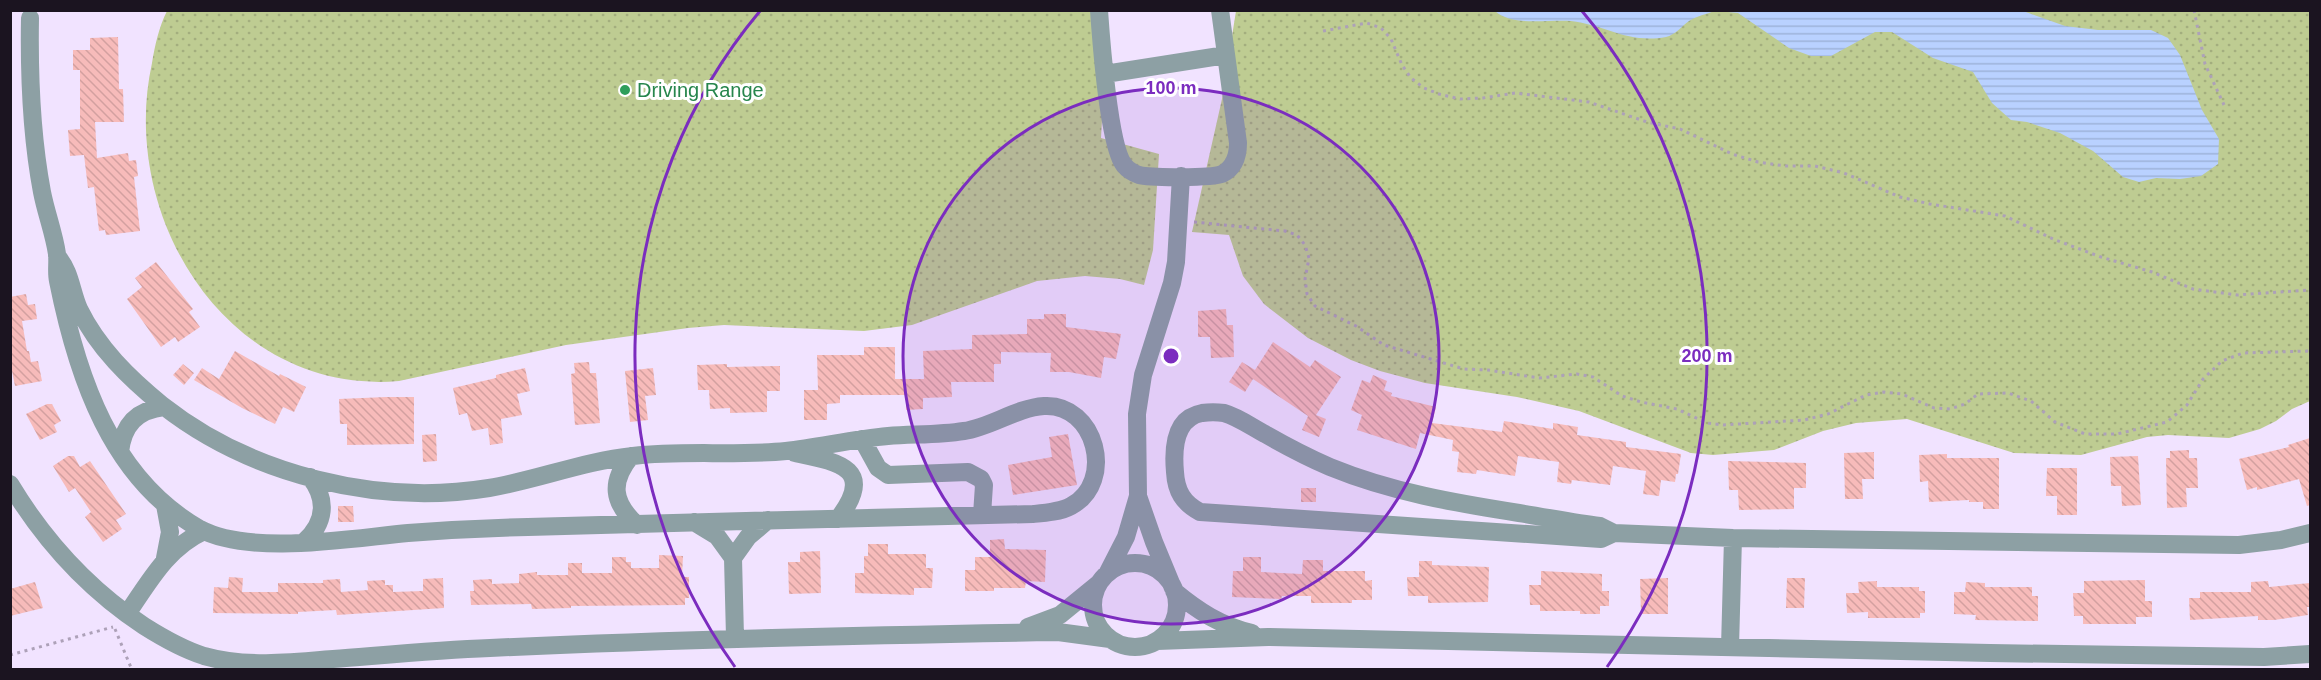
<svg xmlns="http://www.w3.org/2000/svg" width="2321" height="680" viewBox="0 0 2321 680" font-family="Helvetica,sans-serif">
	<defs>
		<pattern id="grass-dots" width="8" height="8" patternUnits="userSpaceOnUse" patternTransform="scale(1.5)"><rect width="8" height="8" fill="#becc92"/><path d="M2 2h.1M6 6h.1" fill="none" stroke="#a3ae7e" stroke-width="1.8" stroke-linecap="round"/></pattern>
		<pattern id="water-rules" width="6" height="5" patternUnits="userSpaceOnUse" patternTransform="scale(1.5)"><rect width="6" height="5" fill="#b9d1ff"/><path d="M0 2.5h6" fill="none" stroke="#9eb3da"/></pattern>
		<pattern id="building-back-hatch" width="6" height="6" patternUnits="userSpaceOnUse" patternTransform="scale(1.5)"><rect width="6" height="6" fill="#f7bbba"/><path d="M-1 5l2 2M0 0l6 6M5-1l2 2" fill="none" stroke="#d3a0a0"/></pattern>
	</defs>
	<rect width="100%" height="100%" fill="#f1e3ff"/>
	<path fill="url(#grass-dots)" d="M167,11H1099L1105,67L1101,138L1159,154L1153,250L1144,285L1120,279L1085,276L1037,281L912,325L864,331L724,325L688,328L566,345L399,381C228,396 118,217 152,63C155,45 159,27 167,11Z
		M1236,11H2310V401L2292,409L2276,421L2260,429L2229,438L2168,435L2147,437L2081,455L2014,453L1907,419L1856,423L1823,431L1774,450L1713,455L1691,453L1579,411L1517,397L1425,383L1380,371L1351,360L1308,338L1264,304L1243,276L1229,235L1192,232L1222,99Z"/>
	<path fill="url(#water-rules)" d="M1495,11H1715C1706,14 1697,16 1689,21C1682,26 1675,35 1666,37C1628,44 1606,25 1571,21C1548,19 1513,27 1495,11Z
		M2023,11L2065,26L2098,30H2151L2168,38L2180,55L2202,110L2219,139L2218,164L2201,176L2180,179L2156,178L2139,182L2123,177L2093,151L2060,133L2027,122L2011,120L1992,103L1973,72L1933,58L1892,32H1875L1831,56H1811L1789,48L1738,13L1718,11Z"/>
	<path fill="url(#building-back-hatch)" d="M118,37L119,89H123L124,122H95L97,158L128,153L129,161L136,160L138,176L134,177L140,231L106,235L105,230L99,231L94,187L88,188L84,155L70,156L68,130L80,129V70H73V50H90V38Z
		M156,262L193,309L189,312L200,327L178,342L175,337L161,347L127,299L142,287L135,278Z
		M26,294L28,305L35,304L37,319L22,321L27,351H29L31,362L38,361L42,381L15,386L10,361V297Z
		M1226,309L1227,325H1233L1234,357L1211,358L1210,337H1198V311Z
		M1044,314H1066V327L1121,334L1116,359L1104,357L1101,378L1069,372H1050L1051,353L1001,352V364H994V382H951L952,397L923,398V409L906,410V395H840V403L827,404V420H804V390H818L817,355H864V347H895V379H924L923,351L972,349V335L1027,334V319H1044Z
		M1273,342L1310,367L1315,360L1341,377L1316,415L1326,419L1319,437L1302,430L1308,416L1253,379L1245,392L1229,382L1242,362L1255,370Z
		M235,351L279,376L280,374L306,387L294,412L283,407L275,424L242,408L194,380L202,368L219,379Z
		M589,362L590,373H596L600,423L575,425L571,374L575,373L574,363Z
		M183,364L194,373L184,385L173,375Z
		M727,364V367L780,366V391H767V412L730,413V408L710,409L709,390H698L697,365Z
		M525,368L530,391L517,394L522,415L501,419L503,443L490,445L488,428L472,431L467,413L459,415L453,388L496,378V375Z
		M653,368L656,395L645,396L648,420L630,422L625,371Z
		M1373,375L1387,381L1384,390L1392,393L1391,396L1436,407L1432,423L1502,432L1504,421L1553,429V423L1578,427L1577,435L1626,442V447L1681,454L1678,474H1676L1675,482L1661,480L1659,496L1643,494L1646,471L1613,466L1610,485L1572,480L1571,484L1557,482L1559,462L1518,456L1515,476L1477,470L1476,474L1457,472L1459,452L1452,451L1453,440L1420,433L1416,449L1357,430L1362,415L1351,410L1362,380L1370,383Z
		M386,397H414V444L347,445V424H340L339,399Z
		M47,404H52L61,421L54,425L57,432L40,440L26,414Z
		M436,434L437,461L423,462L422,435Z
		M1068,434L1077,485L1013,495L1008,465L1052,457L1049,437Z
		M2310,438V505L2307,506L2299,479L2257,490V487L2247,490L2239,459L2289,447L2288,445Z
		M2189,450V458H2197L2198,488H2186L2187,507L2167,508L2166,458H2170V451Z
		M1874,452V479H1862L1863,499H1845L1844,453Z
		M1947,454V458H1999V509H1983V502H1969V500L1929,502L1928,481L1920,482L1919,455Z
		M68,456H74L80,467L90,461L126,514L116,520L122,529L103,542L85,517L91,512L75,488L69,492L53,466Z
		M2138,456L2141,505L2122,506L2121,486H2111L2110,457Z
		M1728,461L1806,463V488H1794V509L1739,510L1738,490H1729Z
		M2047,468H2077V515H2057V496H2046Z
		M1301,488H1316V502H1301Z
		M338,506H353L354,522H338Z
		M1004,539L1005,549L1046,550L1045,582L1026,581L1025,588H994V591H965V570H975V557H990V540Z
		M868,544H888V554H926V568H933L932,588H914V595L855,593V573H864V556H868Z
		M820,551L821,593L789,594L788,562H800V552Z
		M659,555L683,556L682,577H689V598H685V605L571,606V608L532,609L531,604L471,605L470,591H474L473,580L492,579V584L519,583V574L537,572V575H568V563H582V573H612V557H626V562H631V568H659Z
		M1243,557H1261V572L1302,574L1303,560H1323V571H1365V581L1372,580V600H1352V603H1311V596H1282L1281,599L1232,597L1233,571H1243Z
		M1419,561H1432V565L1489,567L1488,602L1428,603V596H1408L1407,577H1419Z
		M1541,571L1602,574V591H1609V606H1600V614H1580V611H1540V605H1530L1529,585H1541Z
		M229,577L243,578L242,592H278V583H323V580L340,579L341,592L368,590L367,581L385,580V585H393V592L423,591V579L443,578L444,608L337,615L336,610L298,612V614L213,613L214,587L228,588Z
		M1668,578V614H1641L1640,579Z
		M1787,578H1805L1804,608H1786Z
		M2145,580V601H2152V617H2136V624H2083V616H2074L2073,593H2084V581Z
		M1877,581V587H1919V591H1925V613H1920V618H1868V612L1847,613L1846,593H1859L1858,582Z
		M2268,581L2269,587L2310,583V607H2307L2308,615L2274,620H2258V616L2190,620L2189,598H2200V592H2251V582Z
		M35,582L43,608L10,616V589Z
		M1966,582L1985,583V587H2032V596H2038V621L1975,620L1976,615L1954,614V592H1965Z"/>
	<g fill="none" stroke-linecap="round" stroke-linejoin="round">
		<path stroke="#ada1b8" stroke-width="3" stroke-dasharray="3 4.5" stroke-linecap="butt" d="M2194,10L2205,64L2224,105
			M1323,31L1367,23L1381,28L1391,39L1402,65L1411,78L1424,88L1439,94L1460,99L1483,98L1515,93L1589,102L1647,122L1680,129L1732,154L1758,162L1785,166H1815L1844,173L1900,197L1930,204L2005,216L2053,239L2101,257L2152,272L2193,289L2237,295L2310,290
			M1194,222L1285,231L1297,235L1305,245L1309,258L1305,279L1307,294L1315,306L1356,326L1384,345L1464,369L1488,370L1539,378L1577,374L1593,377L1622,396L1641,402L1677,409L1707,423L1723,425L1804,420L1828,414L1866,395L1884,392L1902,394L1934,408L1950,409L1965,404L1978,394L2008,393L2031,401L2055,422L2085,434H2117L2167,422L2187,405L2203,379L2222,361L2243,353L2310,351
			M115,629L132,670
			M10,655L113,627"/>
		<path stroke="#8da0a4" stroke-width="18" d="M1099,10C1101,39 1109,146 1124,165C1128,170 1133,173 1139,175C1150,178 1212,178 1222,174C1234,168 1238,156 1238,143L1220,10
			M30,18C29,77 31,134 42,192C46,213 54,233 57,254C58,263 56,272 58,281C77,376 111,479 200,529C251,556 352,538 408,533C448,530 488,528 528,527C696,522 865,518 1033,514C1045,513 1060,512 1071,506C1116,482 1096,403 1044,406C1016,408 991,427 964,431C939,435 913,434 888,436C854,439 820,447 786,451C735,456 683,450 633,456C584,461 537,480 489,488C377,506 251,475 162,405C129,378 98,348 79,309C71,291 71,272 57,256
			M1105,74L1226,55
			M862,439L878,468L888,475L968,472L981,479L984,485L982,515
			M120,452C123,425 137,410 164,407
			M795,453C838,462 877,468 838,519
			M631,456C610,482 612,502 637,525
			M10,484C45,542 88,589 144,626C163,638 182,649 204,656C246,668 290,662 333,659C385,655 437,650 490,648C679,639 868,635 1058,632L1110,639
			M165,505L170,532L165,558
			M694,522L717,536L733,558L735,637
			M1614,533L1601,539L1200,512C1183,503 1176,491 1175,472C1173,450 1174,418 1202,413C1209,412 1217,412 1224,413C1238,417 1252,427 1265,434C1286,446 1307,457 1330,467C1391,492 1455,503 1519,513C1546,517 1573,523 1600,526L1614,533L1733,538L2239,545L2281,540L2310,533
			M304,542C325,523 328,500 310,477
			M733,558L748,537L768,520
			M1093 605a42 42 0 1 1 84 0a42 42 0 1 1-84 0Z
			M1107,574L1126,537L1138,496
			M1173,588L1154,542L1138,496L1137,414L1143,375L1172,283L1176,262L1181,176
			M1174,591C1198,611 1221,626 1252,633
			M127,614C149,582 167,548 204,531
			M1028,627L1060,615L1098,584
			M1157,641L1268,637L1990,653L2264,657L2310,654
			M1730,647L1733,538"/>
	</g>
	<circle cx="1171" cy="356" r="268" fill="#7b2cbf" fill-opacity=".12"/>
	<g fill="none" stroke="#7b2cbf" stroke-width="3">
		<circle cx="1171" cy="356" r="268"/>
		<path d="M735 667A536 536 0 0 1 760 11M1582 11A536 536 0 0 1 1607 667"/>
	</g>
	<circle fill="#2e9e5b" stroke="#fff" stroke-width="2" cx="625" cy="90" r="6"/>
	<g text-anchor="middle" dominant-baseline="central" stroke-width="6" stroke-linejoin="round" paint-order="stroke">
		<g font-size="20" fill="#27864d" stroke="#fff" text-anchor="start">
			<text x="637" y="90">Driving Range</text>
		</g>
	</g>
	<circle cx="1171" cy="356" r="9" fill="#7b2cbf" stroke="#fff" stroke-width="3"/>
	<g font-size="18" text-anchor="middle" font-weight="bold" fill="#7b2cbf" stroke="#fff" stroke-width="6" stroke-linejoin="round" paint-order="stroke">
		<text x="1171" y="94">100 m</text>
		<text x="1707" y="362">200 m</text>
	</g>
	<rect width="2321" height="680" fill="none" stroke="#1b1420" stroke-width="24"/>
</svg>
